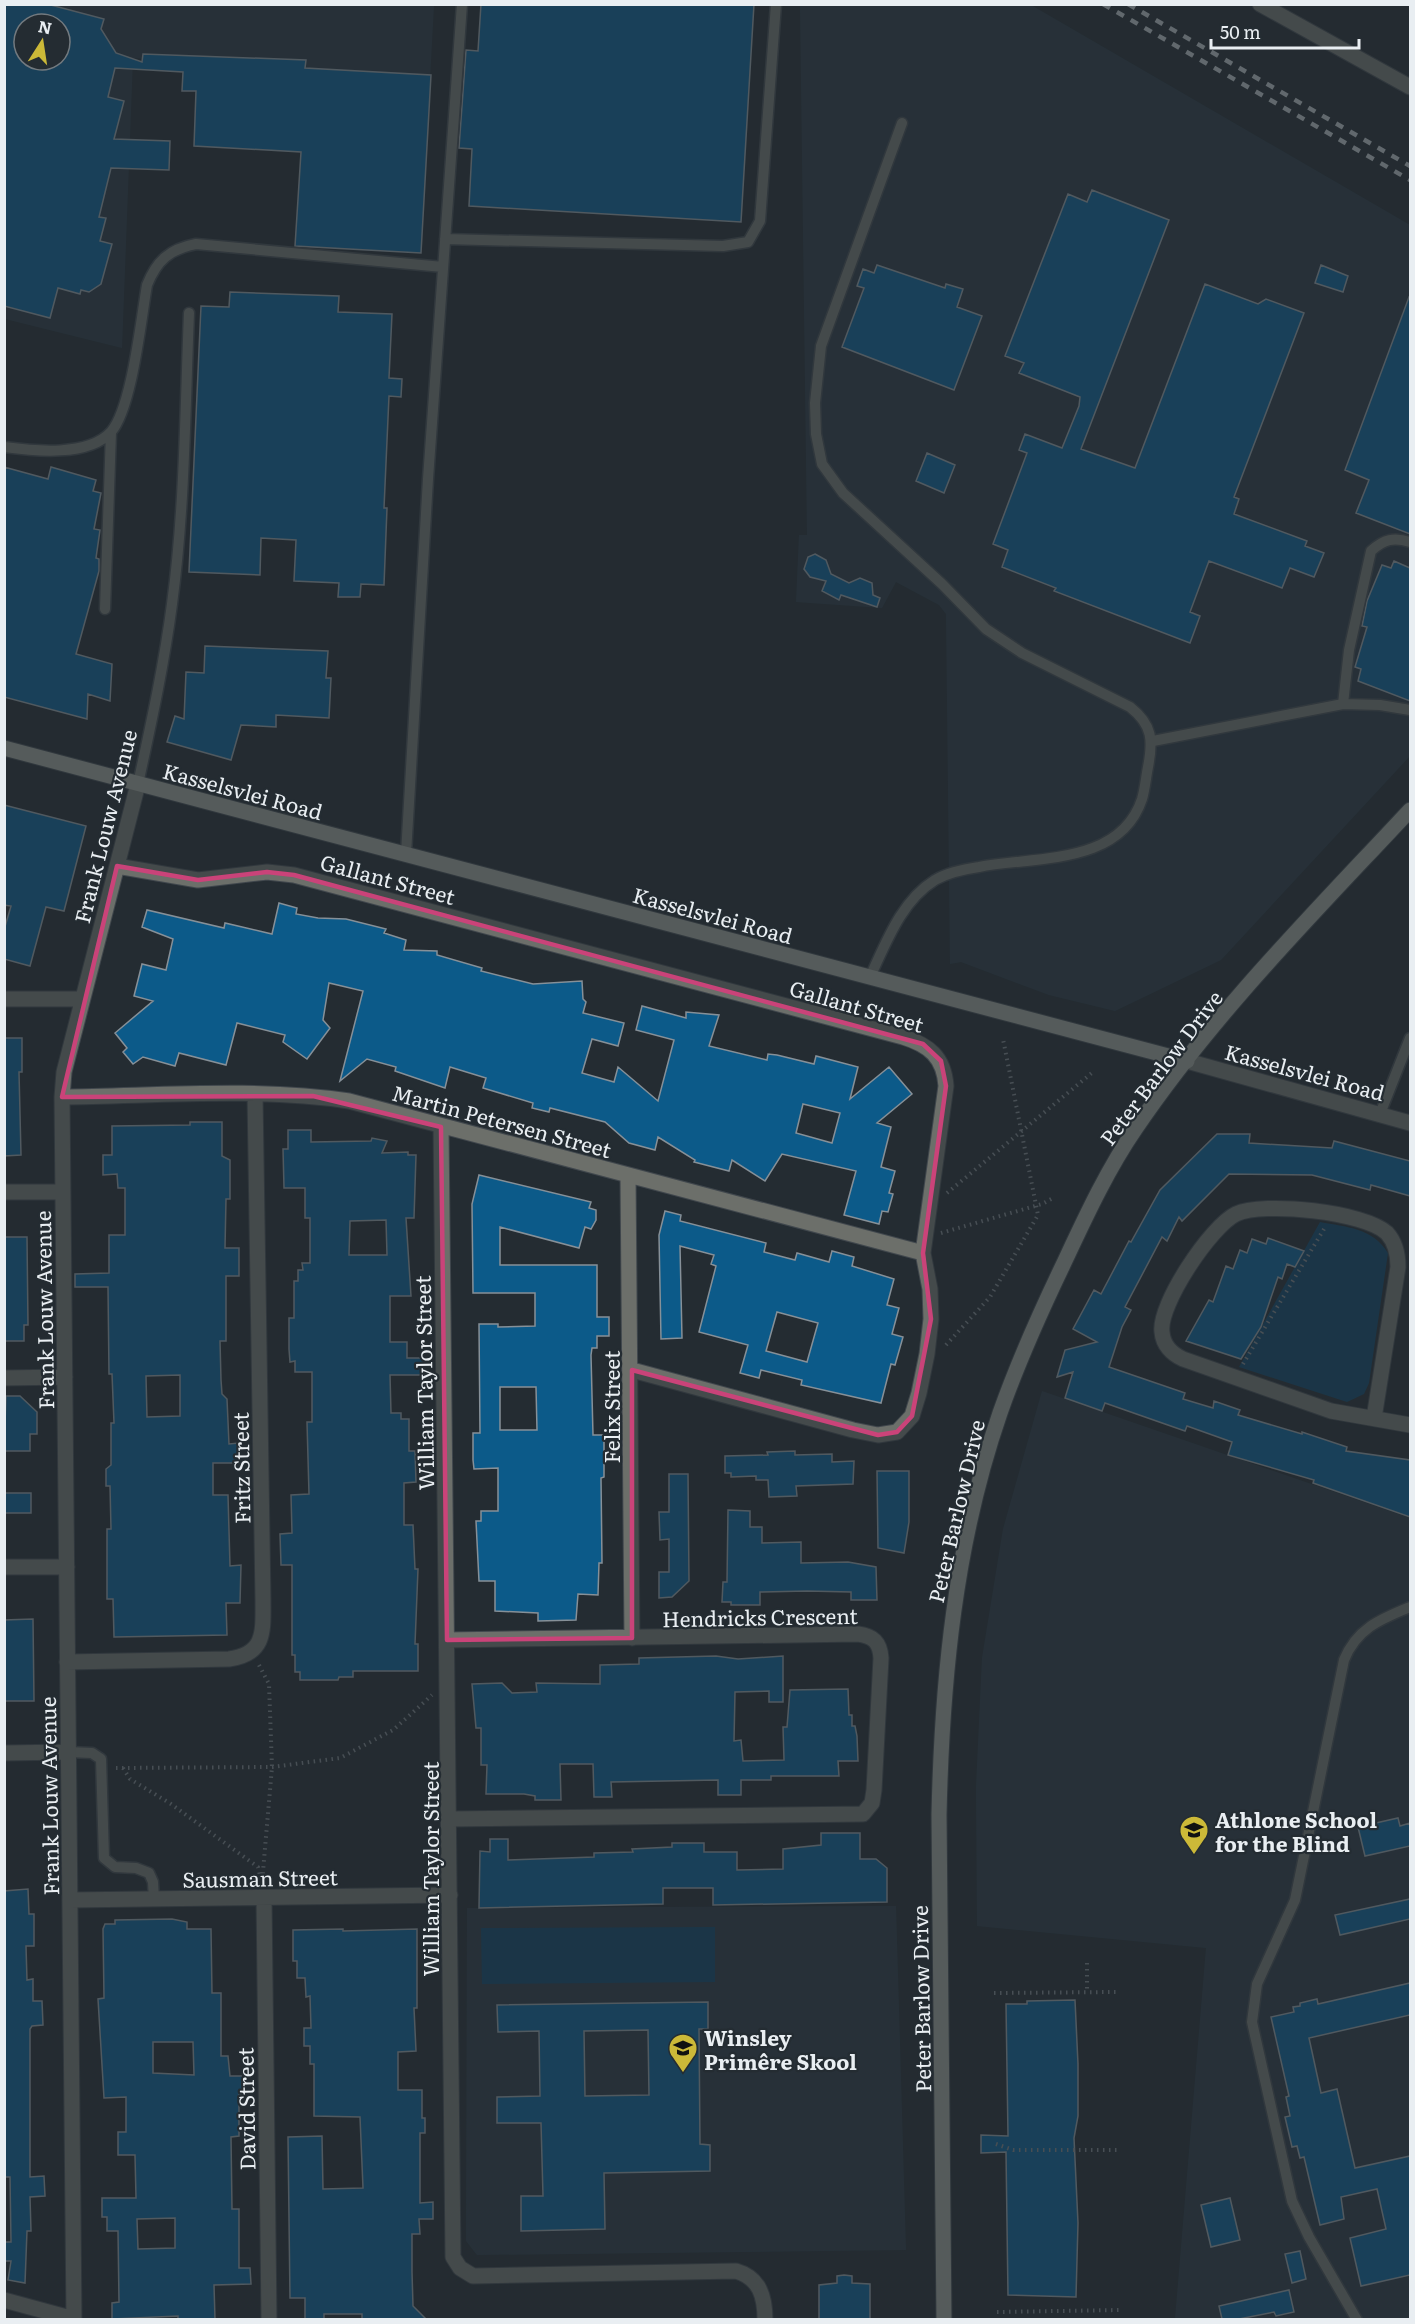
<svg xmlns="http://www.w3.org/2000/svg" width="1415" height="2324" viewBox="0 0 1415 2324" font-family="Literata,serif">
	<rect width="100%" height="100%" fill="#242c32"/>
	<path fill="#2a3742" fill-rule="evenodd" d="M4,5H434L430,79L133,58L122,348L5,319ZM24,24H60V60H24Z
		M800,5H1031L1410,225V756L1221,960L1115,1011L1049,995L961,962L950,964L946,614L939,605L896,582L882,608L796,602L799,535H807Z
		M1042,1391L1410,1518V2319H1175L1206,1948L977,1926L976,1787L982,1658L1003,1529Z
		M896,1906L906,2250L477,2255L466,2241L467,1908Z"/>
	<path fill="#114262" d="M1320,1222C1346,1227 1373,1228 1388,1253L1369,1383L1364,1394L1347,1402L1239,1367Z
		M715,1927V1982L482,1984L481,1928Z"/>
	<path fill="#0c5a89" stroke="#869098" stroke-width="1.5" fill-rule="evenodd" d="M4,4H47L104,19L101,29L116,53L142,62L143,54L306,60L305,68L431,75L421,253L295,246L301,152L194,146L196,91H182L183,72L115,68L108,97L124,101L114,139L170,141L169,170L111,168L99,217L106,218L100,241L112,244L101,284L89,292L81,290L80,294L58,288L50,318L4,306ZM24,24H60V60H24Z
		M481,4H754L741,222L469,206L472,149L459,148L466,50L478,51Z
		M1092,190L1169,220L1081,449L1135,468L1205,284L1258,304L1266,299L1304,313L1234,497L1239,499L1234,514L1307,541L1305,546L1324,553L1314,577L1290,568L1282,588L1209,561L1190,612L1200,616L1190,643L1054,591L1056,588L1002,567L1008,550L993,544L1027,453L1019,450L1025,434L1062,448L1079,406L1080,397L1019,373L1024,363L1005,356L1068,194L1087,202Z
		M877,265L945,288L946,284L963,289L957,307L982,316L954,390L842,347L864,288L857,286L863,269L874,273Z
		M1321,265L1348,276L1343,292L1315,283Z
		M230,292L339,296L338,312L392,314L389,378L402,379L401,397L389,396L384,508H387L384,585L361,584L360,597H338L339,583L294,581L296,540L261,538L260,575L189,572L201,306L229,307Z
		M1409,297L1410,298V534L1356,513L1369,480L1345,470Z
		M927,453L955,465L944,493L916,481Z
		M4,467L48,479L51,467L96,480L93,491L101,493L94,529L100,530L96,558L99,559V571L76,654L112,664L110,701L88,694L87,719L4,697Z
		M815,554L826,560L831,574L849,583L860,578L872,583L873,595L880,598L877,607L841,595L839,600L822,591L826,581L810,577L804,569L808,557Z
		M1394,561L1410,568V701L1358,681L1361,669L1355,667L1367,627L1362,626L1367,601L1382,565L1391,568Z
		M205,646L328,651L326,678H331L329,718L276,715V727L241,725L231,760L167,742L175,716L184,719L186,672L204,673Z
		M4,805L86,826L64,911L46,907L30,966L4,959V930L11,906L4,905Z
		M279,903L297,908L296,914L318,918L346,919L386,929L384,933L406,940L404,950L437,951V955L482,968L481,971L533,984L582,981L583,999L586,1002L583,1013L624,1023L618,1046L592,1039L582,1073L614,1082L618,1067L658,1101L674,1040L636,1030L642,1006L686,1018V1012L719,1015L709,1046L767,1060L768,1054L777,1055L814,1064L816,1056L858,1067L850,1099L889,1067L912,1094L877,1123L891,1127L881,1167L895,1171L889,1193L893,1194L888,1212L882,1211L879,1224L844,1215L856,1171L782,1154L765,1181L732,1160L729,1171L694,1162L695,1160L658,1137L655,1150L629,1143L605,1122L550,1108L549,1112L532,1108L533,1103L483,1088L486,1078L450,1067L445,1088L395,1071L396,1067L367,1059L340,1081L363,991L329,983L323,1020L330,1028L307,1059L283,1042L285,1035L237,1023L226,1065L179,1053L175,1066L143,1057L133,1064L123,1052L127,1048L115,1033L153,1001L134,996L142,964L166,970L173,939L142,927L147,910L224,928L225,923L272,934ZM803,1104L840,1113L832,1143L796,1133Z
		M4,1038H22V1072H19L21,1155L4,1156Z
		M190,1122H222V1156L230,1160V1199H226L225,1248H239V1276H226V1341H220L221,1380L222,1394L227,1399L229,1444L239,1443L240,1463H213V1495H228L230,1566L241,1565L240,1603H226L227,1635L114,1637L113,1599H107V1529H111L110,1486H106V1469L111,1465V1423H114L112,1374H109L108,1287H75V1274L109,1273V1235H125V1188H118L117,1174L103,1175V1155H112V1126L190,1125ZM180,1375V1416L147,1417L146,1376Z
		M288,1130H311V1142L371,1141L372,1138L387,1141L382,1153L408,1152V1155H416L414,1218H406L411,1296H390V1342H407V1358H425V1375H390L391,1413H401V1419H409V1451H415L416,1482L404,1483V1525H413L415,1569H418L415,1644H418V1671H353V1677H339L338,1680H300V1672H295V1655H292V1565H281L280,1534L292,1533L291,1495L309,1494L307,1422H312V1372H295V1361L290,1362L289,1349V1318H294V1281H298V1270H303L302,1263H310V1218H305V1188H284L283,1149H288ZM386,1220L387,1255H349L350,1221Z
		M1217,1134H1250L1249,1143L1332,1148L1334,1141L1410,1161V1196L1371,1185L1370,1190L1312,1175L1229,1174L1182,1221L1179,1217L1167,1241L1162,1237L1125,1307L1131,1310L1122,1327L1109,1367L1185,1393L1183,1399L1213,1408L1214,1401L1240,1410L1238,1415L1302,1434V1432L1347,1447L1346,1451L1410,1460V1517L1313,1483L1314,1480L1228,1455L1232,1442L1187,1426L1185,1431L1105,1403L1102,1411L1065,1398L1073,1372L1057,1377L1065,1350L1097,1342L1073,1329L1094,1290L1101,1294L1129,1241L1131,1242L1160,1190Z
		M479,1175L591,1202L589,1208L596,1210V1220L591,1229L585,1227L579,1248L500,1227V1265H597V1317H609V1336H597V1348H592L591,1355L593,1435H604V1477L601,1478L602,1563H599L598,1595L578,1594L576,1620L538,1621V1613L495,1611V1581H479L476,1521H481V1511H498V1468L474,1469L473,1460V1433H480L479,1324H498V1327L535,1326V1293H473L472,1204ZM500,1387H536L537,1430H500Z
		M665,1211L681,1215L680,1221L766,1243L764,1252L795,1260L797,1253L829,1262L832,1251L854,1257L852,1266L894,1279L887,1305L899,1308L892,1334L903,1337L895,1365L891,1364L881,1403L801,1385L802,1380L761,1370L759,1378L740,1373L748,1345L699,1332L716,1266L711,1264L714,1255L680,1246L682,1338L661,1339L659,1235ZM777,1312L818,1323L807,1362L766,1351Z
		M4,1237H27L28,1325H24V1341H4Z
		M1268,1238L1304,1251L1295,1267L1287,1264L1282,1279L1278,1277L1261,1327L1241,1359L1186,1341L1209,1300L1213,1302L1226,1266L1233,1269L1240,1250L1247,1253L1252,1239L1266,1244Z
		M6,1396H20L37,1412V1434H30V1451H4Z
		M795,1451V1455L832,1454V1462L854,1461L853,1484L796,1486L797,1496L769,1497L768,1480H756V1476L731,1477V1473H725V1456L768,1455L767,1452Z
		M877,1471H909V1522L904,1553L878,1548Z
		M669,1474H688L689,1581L672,1597L659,1598V1572H669V1539L660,1540L659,1512H669Z
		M4,1493H31V1513H4Z
		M728,1510L750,1511V1527H762V1543L801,1542V1563L848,1562L876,1567L877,1600H851V1592L807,1591L760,1592V1605H731V1602H722L723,1582H727Z
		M33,1619L34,1701H4V1620Z
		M716,1656L738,1659L783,1656V1702H769V1691L735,1692L734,1741L741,1740L743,1761L784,1760L783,1727H787L790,1690L848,1689L849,1715H852V1726H855L857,1736L858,1761H838L839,1776H771V1780H741V1795H718V1780L611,1782L612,1797H594L593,1764H560L561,1800H535V1796L524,1794H486L487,1765H481V1728H476L472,1684L502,1683L512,1693L537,1692L536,1683L600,1684V1665L639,1664V1658Z
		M1398,1818L1400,1826L1410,1823V1846L1365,1856L1358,1827Z
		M821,1833H860V1859H876L887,1868V1902L713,1905V1888H663V1904L479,1908L480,1851L490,1852V1839H508V1860L594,1857V1853L633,1852L632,1849L672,1847V1843H704V1852H737V1870L783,1869V1849L821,1845Z
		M28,1889L29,1914H34V1946H26L27,1980L33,1979V2001H42L43,2025L32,2026L30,2029V2177L44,2176L45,2196L30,2197L31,2231H27L25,2283L8,2280L11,2261H4V2242H11L10,2177H4V1891Z
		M1410,1899V1919L1340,1935L1335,1915Z
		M172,1919L187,1922V1929H211L212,1993H221V2056H228L230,2076H246V2095H239V2136L231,2137L232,2209H239V2268H250L251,2284L214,2285L215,2319H178V2316L112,2319V2303L119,2302L118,2231H107V2217H102V2198H136L135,2155H118V2132H126V2097L104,2098L98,1999L104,1998L103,1929L105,1924H115V1920ZM153,2042H193L194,2075L153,2073ZM175,2218V2248L138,2249L137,2219Z
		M343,1929V1931L417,1929V2008H414L416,2051L398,2052V2090H422V2118H425V2133H420V2203L433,2202V2219H419L420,2234H412V2272L413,2306L426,2319H362V2314H324V2319H305V2298H290L288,2137L322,2136L323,2189L363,2188L360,2117L314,2116V2064H310V2046H304V2028H311L310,1996L306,1997L305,1978H297V1961H293V1930Z
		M1410,1983V2015L1309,2038L1321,2093L1337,2089L1355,2168L1410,2156V2275L1361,2286L1350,2238L1386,2229L1377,2189L1341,2197L1344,2219L1320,2225L1304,2157L1300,2158L1297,2146L1292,2147L1285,2117L1290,2116L1286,2097L1289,2096L1271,2017L1294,2012L1293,2007L1300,2006V2003L1317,1999L1318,2004Z
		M1075,2000L1078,2064V2116L1074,2138L1078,2223L1076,2297L1008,2295L1006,2152L981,2153V2135L1008,2136L1006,2004H1027V2001Z
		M708,2002V2029H699L700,2144L710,2145V2171L604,2173L605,2229L521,2231V2196H543L541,2123H497V2097L540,2096L539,2031L498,2032L497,2005ZM648,2030L649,2095L585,2096L584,2031Z
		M1230,2198L1240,2240L1211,2247L1201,2205Z
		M1300,2251L1306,2279L1292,2283L1285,2254Z
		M844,2275L852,2276V2283L870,2284V2319H819V2285L837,2283V2276Z
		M1289,2290L1294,2312L1276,2316L1274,2312L1239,2319H1222L1219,2306Z"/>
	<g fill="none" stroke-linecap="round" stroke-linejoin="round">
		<g stroke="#40474d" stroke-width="13">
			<path id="lane" d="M445,239L723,246L748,242L760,221L776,4
				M4,447C34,451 88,457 111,432C132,408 141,319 147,285C157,260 170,249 196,244L443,267
				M105,609L111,432
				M1343,704L1349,650L1371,551C1384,539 1394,537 1410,542
				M1153,741L1343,704L1380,705L1410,710
				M138,784C151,724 164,665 172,604C185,508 185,410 189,313
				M406,854L428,479L462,4
				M870,977C886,943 901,901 935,880C947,873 965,869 979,867C1034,856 1120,866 1142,799C1145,789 1146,777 1148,767C1153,741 1153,725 1130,707L1022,653L986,629L942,584L843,493L822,464L816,434L815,403L821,346L902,123
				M1380,1114L1410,1038
				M68,1752L92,1753L101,1759L104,1858L115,1867L136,1868L149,1873L153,1882L154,1900
				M1357,2320L1309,2237L1292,2201L1252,2022L1257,1984L1295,1900L1344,1660C1357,1628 1381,1619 1410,1607"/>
		</g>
		<g stroke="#40474d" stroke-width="17">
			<path id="street" d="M1260,4L1410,87
				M117,866L198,880L267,872L294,875L903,1037C929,1045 944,1057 946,1086L923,1253L930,1289L931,1319L927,1354L919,1393L912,1416L897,1432L878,1435L853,1430L632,1370
				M4,999H82
				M1187,1061L1410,1123
				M62,1097C157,1096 255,1087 349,1101L923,1253
				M441,1127L453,2257L460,2268L473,2276L736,2271C760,2278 765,2297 765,2320
				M628,1175L632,1638
				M4,1192H63
				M4,1378L65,1377
				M1374,1418L1398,1267C1398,1255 1396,1243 1387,1233C1365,1212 1263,1201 1236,1214C1211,1226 1158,1305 1162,1332C1163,1345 1172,1354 1183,1359L1331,1411L1410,1425
				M4,1567H67
				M447,1640L858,1634C873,1636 880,1642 881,1658L874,1790L872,1803L863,1814L450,1819
				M67,1662L229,1659C266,1654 263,1631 263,1600L255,1095
				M4,1753L68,1752
				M264,1898L269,2320
				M70,1900L450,1895
				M4,2300L74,2319
				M74,2320L62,1097L64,1072L138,784"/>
		</g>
		<g stroke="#40474d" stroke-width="17">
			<path id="secondary" d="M4,748L1187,1061
				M944,2320L939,1815C942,1679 955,1543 1000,1413C1018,1362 1040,1313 1063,1265C1085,1218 1107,1170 1136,1128C1215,1012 1315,912 1410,810"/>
		</g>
		<path stroke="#72787e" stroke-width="4" stroke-dasharray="1.5 4.5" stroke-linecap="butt" d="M947,1193L1093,1072
			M941,1233L1042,1204L1055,1197
			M946,1345L990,1297L1038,1215L1003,1039
			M1243,1364L1324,1229
			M259,1665L269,1684L272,1767L262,1883
			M116,1768L272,1767L340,1758L393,1730L432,1695
			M123,1768L130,1779L171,1804L258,1867L261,1880
			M1087,1963V1992
			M994,1993L1117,1992
			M996,2144L1013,2150H1119
			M997,2312L1120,2310"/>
		<use href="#lane" stroke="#6c6f6a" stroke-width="10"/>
		<use href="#street" stroke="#6c6f6a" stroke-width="15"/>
		<use href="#secondary" stroke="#90958e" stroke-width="15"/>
		<path stroke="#acb2b6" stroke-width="4.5" stroke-dasharray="8 8" stroke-linecap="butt" d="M1103,4L1410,180
			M1128,4L1410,166"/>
	</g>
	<path d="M0 0H1415V2324H0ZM117,866L198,880L267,872L294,875L923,1044L941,1061L946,1086L923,1253L931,1319L912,1416L897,1432L878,1435L632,1370V1638L447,1640L441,1127L313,1096L62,1097Z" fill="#242c32" fill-opacity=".55" fill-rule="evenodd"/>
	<path fill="none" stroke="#ca4379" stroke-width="4.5" stroke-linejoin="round" d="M117,866L198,880L267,872L294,875L923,1044L941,1061L946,1086L923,1253L931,1319L912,1416L897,1432L878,1435L632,1370V1638L447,1640L441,1127L313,1096L62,1097Z"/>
	<defs>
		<g id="school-pin" transform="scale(1.5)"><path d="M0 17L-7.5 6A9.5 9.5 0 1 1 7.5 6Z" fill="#ccb938" stroke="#242c32"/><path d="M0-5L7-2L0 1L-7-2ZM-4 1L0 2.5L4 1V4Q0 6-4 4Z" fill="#111"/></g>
	</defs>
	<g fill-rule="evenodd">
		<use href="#school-pin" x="1194" y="1830"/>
		<use href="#school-pin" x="683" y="2048"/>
	</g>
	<g text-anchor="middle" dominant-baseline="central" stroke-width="4.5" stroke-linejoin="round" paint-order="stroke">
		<g font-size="21" fill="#e9eef2" stroke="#242c32">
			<text transform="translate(243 790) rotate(15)">Kasselsvlei Road</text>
			<text transform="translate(104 826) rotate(-76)">Frank Louw Avenue</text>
			<text transform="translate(388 878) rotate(15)">Gallant Street</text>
			<text transform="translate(713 914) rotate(15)">Kasselsvlei Road</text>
			<text transform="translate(857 1005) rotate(16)">Gallant Street</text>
			<text transform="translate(1160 1067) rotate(-53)">Peter Barlow Drive</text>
			<text transform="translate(1305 1071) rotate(15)">Kasselsvlei Road</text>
			<text transform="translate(502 1120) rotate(15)">Martin Petersen Street</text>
			<text transform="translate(43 1310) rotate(-91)">Frank Louw Avenue</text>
			<text transform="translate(423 1383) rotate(-91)">William Taylor Street</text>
			<text transform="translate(610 1407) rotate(-90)">Felix Street</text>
			<text transform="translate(240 1468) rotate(-91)">Fritz Street</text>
			<text transform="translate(955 1511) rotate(-77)">Peter Barlow Drive</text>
			<text transform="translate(760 1616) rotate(-1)">Hendricks Crescent</text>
			<text transform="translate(48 1796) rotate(-91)">Frank Louw Avenue</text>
			<text transform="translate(429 1869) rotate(-90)">William Taylor Street</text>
			<text transform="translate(260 1877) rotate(-1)">Sausman Street</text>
			<text transform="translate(920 1999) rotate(-91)">Peter Barlow Drive</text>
			<text transform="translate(245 2109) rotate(-91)">David Street</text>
		</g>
		<g font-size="21" font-weight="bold" fill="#e9eef2" stroke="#242c32" text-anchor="start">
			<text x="1215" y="1818">Athlone School<tspan x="1215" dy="24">for the Blind</tspan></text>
			<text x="704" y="2036">Winsley<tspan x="704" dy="24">Primêre Skool</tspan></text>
		</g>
	</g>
	<rect width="1415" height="2324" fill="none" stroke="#e9eef2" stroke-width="12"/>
	<g transform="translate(42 42) rotate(12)"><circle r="28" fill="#242c32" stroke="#737a7f" stroke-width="1.5"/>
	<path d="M0-4.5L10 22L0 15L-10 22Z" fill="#ccb938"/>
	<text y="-9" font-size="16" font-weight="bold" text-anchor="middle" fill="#e9eef2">N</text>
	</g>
	<path d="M1211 39v9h148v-9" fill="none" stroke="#e9eef2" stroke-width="3"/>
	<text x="1220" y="39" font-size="18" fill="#e9eef2" stroke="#242c32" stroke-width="4.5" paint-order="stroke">50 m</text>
</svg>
